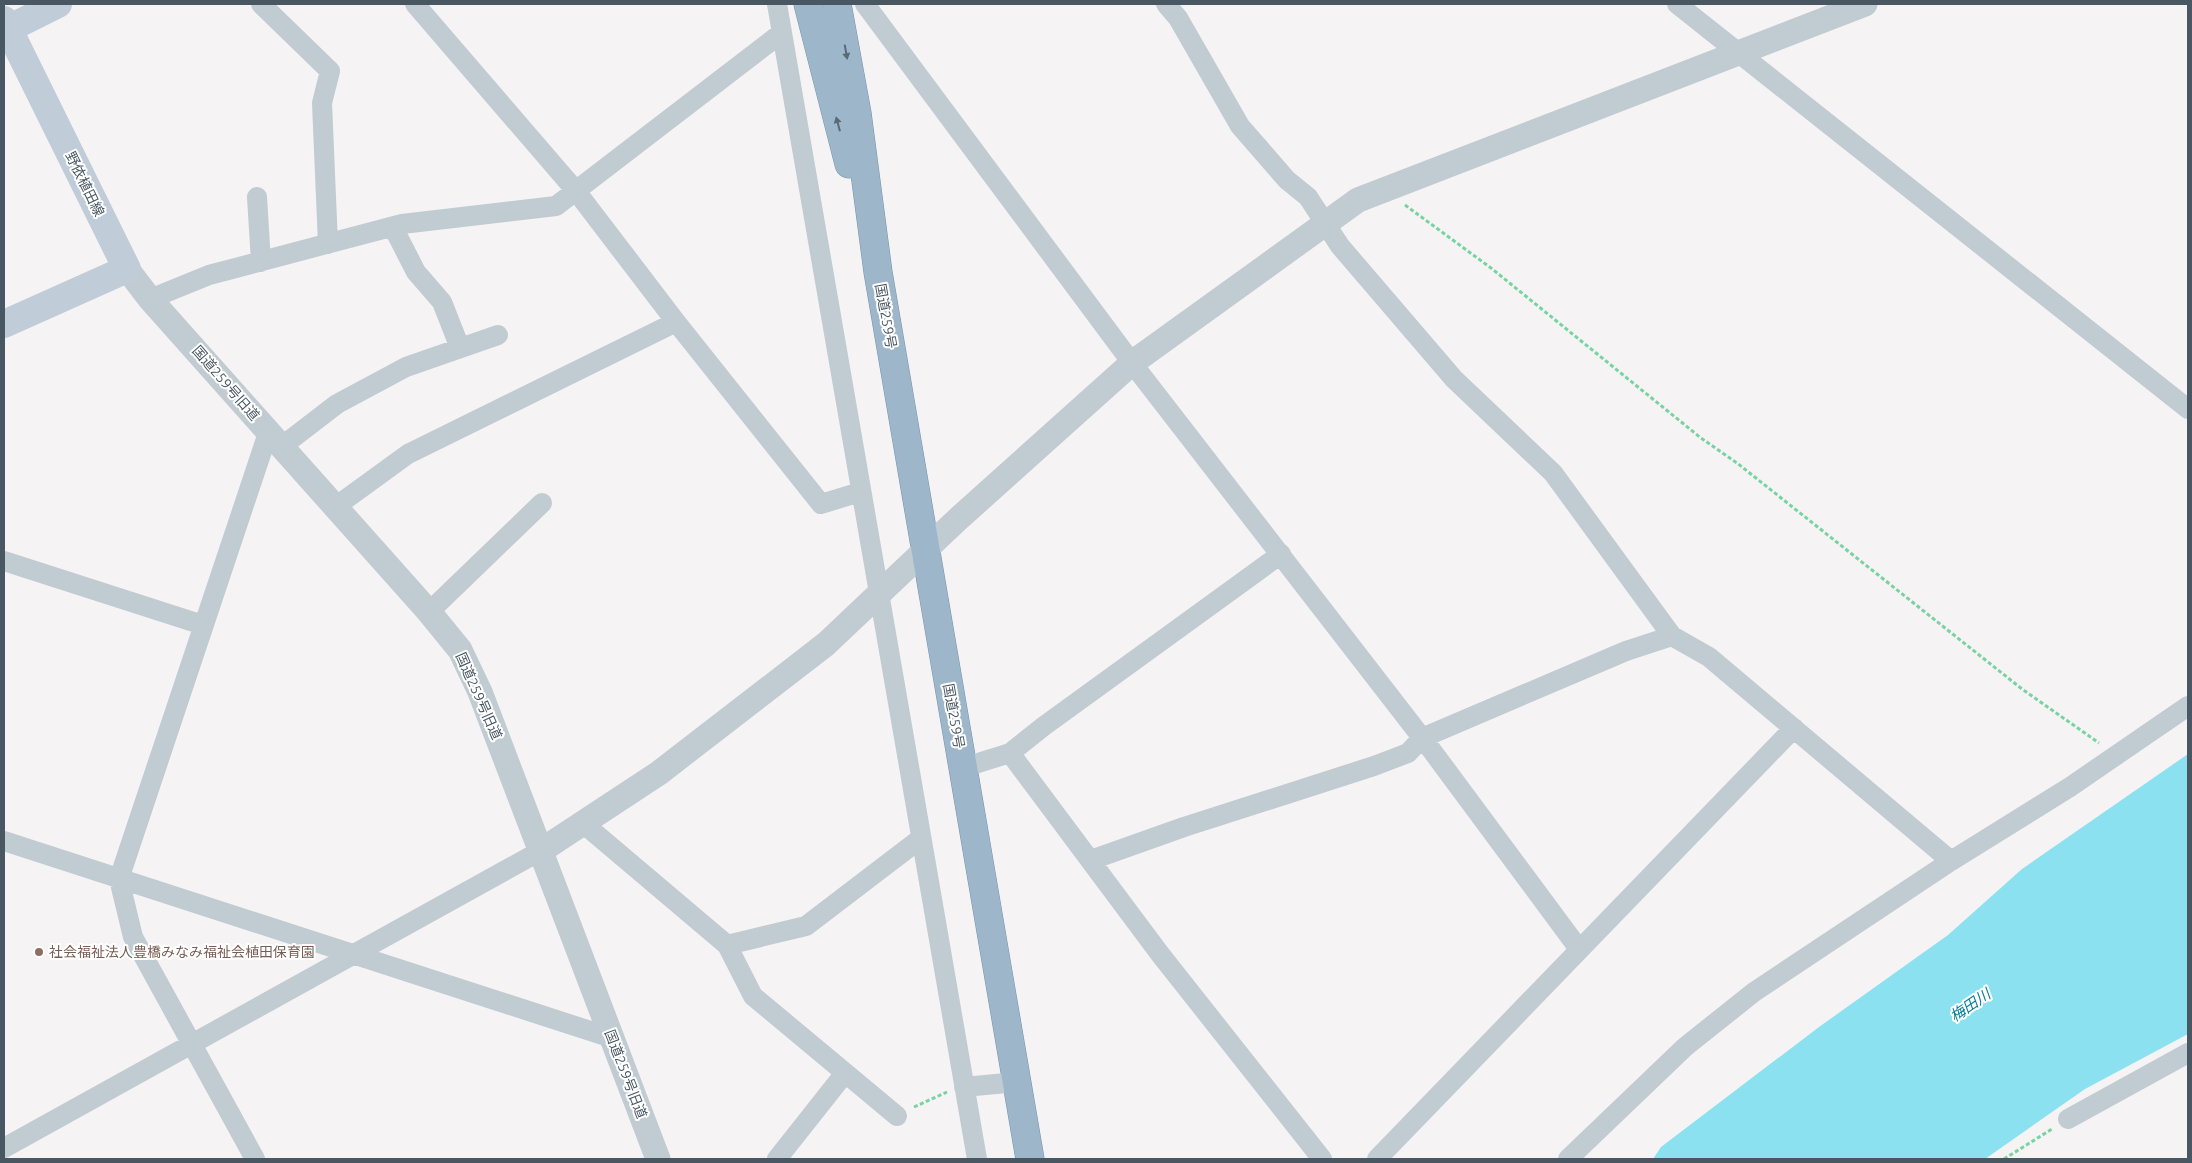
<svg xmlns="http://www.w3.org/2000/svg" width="2192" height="1163" viewBox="0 0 2192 1163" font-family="Ubuntu,'Noto Sans JP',sans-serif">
	<rect width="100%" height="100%" fill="#f5f3f3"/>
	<path fill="#8ce1f1" d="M2188,754V1034L2085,1089L1985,1159H1653L1661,1147L1819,1027L1948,935L2022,869Z"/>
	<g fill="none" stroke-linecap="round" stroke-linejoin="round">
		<g stroke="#7493af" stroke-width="29">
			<path id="trunk" d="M808,4L849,164
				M837,4L857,113L878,272L1030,1159"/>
		</g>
		<path stroke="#77d3a2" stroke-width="3" stroke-dasharray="4 2.5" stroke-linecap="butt" d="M1405,205L1491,268L1701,438L1737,463L2022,689L2099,743
			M914,1107L947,1092
			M2004,1159L2052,1129"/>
		<path stroke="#c0cbd2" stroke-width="20" d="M261,4L330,71L322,103L328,244
			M415,4L576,191L676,322L821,504L860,492
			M777,4L977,1159
			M865,4L1132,363L1433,752L1579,949
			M1166,4L1178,18L1240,126L1287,180L1308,197L1340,246L1454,379L1553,473L1672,636L1709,657L1951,861
			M1677,4L2188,409
			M257,197L261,262
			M393,227L416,272L442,302L460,348
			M150,299L209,275L402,224L556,206L780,34
			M281,447L337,404L406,367L498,335
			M335,507L408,454L676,322
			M4,561L203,625
			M429,612L542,503
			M1010,753L1160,954L1322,1159
			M962,768L1010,753L1044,726L1281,554
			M584,824L727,945L806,926L920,839
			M4,841L612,1038
			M1091,860L1184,827L1374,766L1408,753L1422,738L1626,651L1672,636
			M727,945L753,996L897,1116
			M964,1087L1017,1082
			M2068,1119L2188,1053
			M4,1148L542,850
			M255,1159L133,937L119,879L268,433
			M777,1159L845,1073
			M1377,1159L1794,728
			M1568,1159L1685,1047L1754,992L1951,861L2070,787L2188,706"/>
		<path stroke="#c0cbd2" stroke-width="25" d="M127,269L150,299L429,612L460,650L480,692L658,1159
			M542,850L659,773L826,644L957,520L1132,363L1358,200L1865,4"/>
		<path stroke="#c0ccd7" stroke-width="28" d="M4,20L127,269L4,324
			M8,29L58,4"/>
		<use href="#trunk" stroke="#9eb6ca" stroke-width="28"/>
	</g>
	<defs><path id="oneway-solid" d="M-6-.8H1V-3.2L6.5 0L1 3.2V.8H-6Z" transform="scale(1.25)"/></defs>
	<g fill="#5a6a77">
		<use href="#oneway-solid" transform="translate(846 52) rotate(80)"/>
		<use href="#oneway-solid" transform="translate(838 124) rotate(-105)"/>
	</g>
	<circle fill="#8d6e63" stroke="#fff" stroke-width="2" cx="39" cy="952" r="5"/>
	<g text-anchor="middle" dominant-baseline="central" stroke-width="4" stroke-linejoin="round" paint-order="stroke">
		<g font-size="14" fill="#495762" stroke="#fff">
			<text transform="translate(85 184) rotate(64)">野依植田線</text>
			<text transform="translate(886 316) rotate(80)">国道259号</text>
			<text transform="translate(226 383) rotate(49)">国道259号旧道</text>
			<text transform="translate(479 696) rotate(66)">国道259号旧道</text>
			<text transform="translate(954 716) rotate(80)">国道259号</text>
			<text transform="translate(626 1074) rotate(69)">国道259号旧道</text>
		</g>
		<g font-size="14" fill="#785e54" stroke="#fff" text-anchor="start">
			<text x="49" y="952">社会福祉法人豊橋みなみ福祉会植田保育園</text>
		</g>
		<g font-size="15" font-style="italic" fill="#077f97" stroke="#fff">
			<text transform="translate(1970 1005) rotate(-34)">梅田川</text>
		</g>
	</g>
	<rect width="2192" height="1163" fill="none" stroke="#495762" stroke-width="10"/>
</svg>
